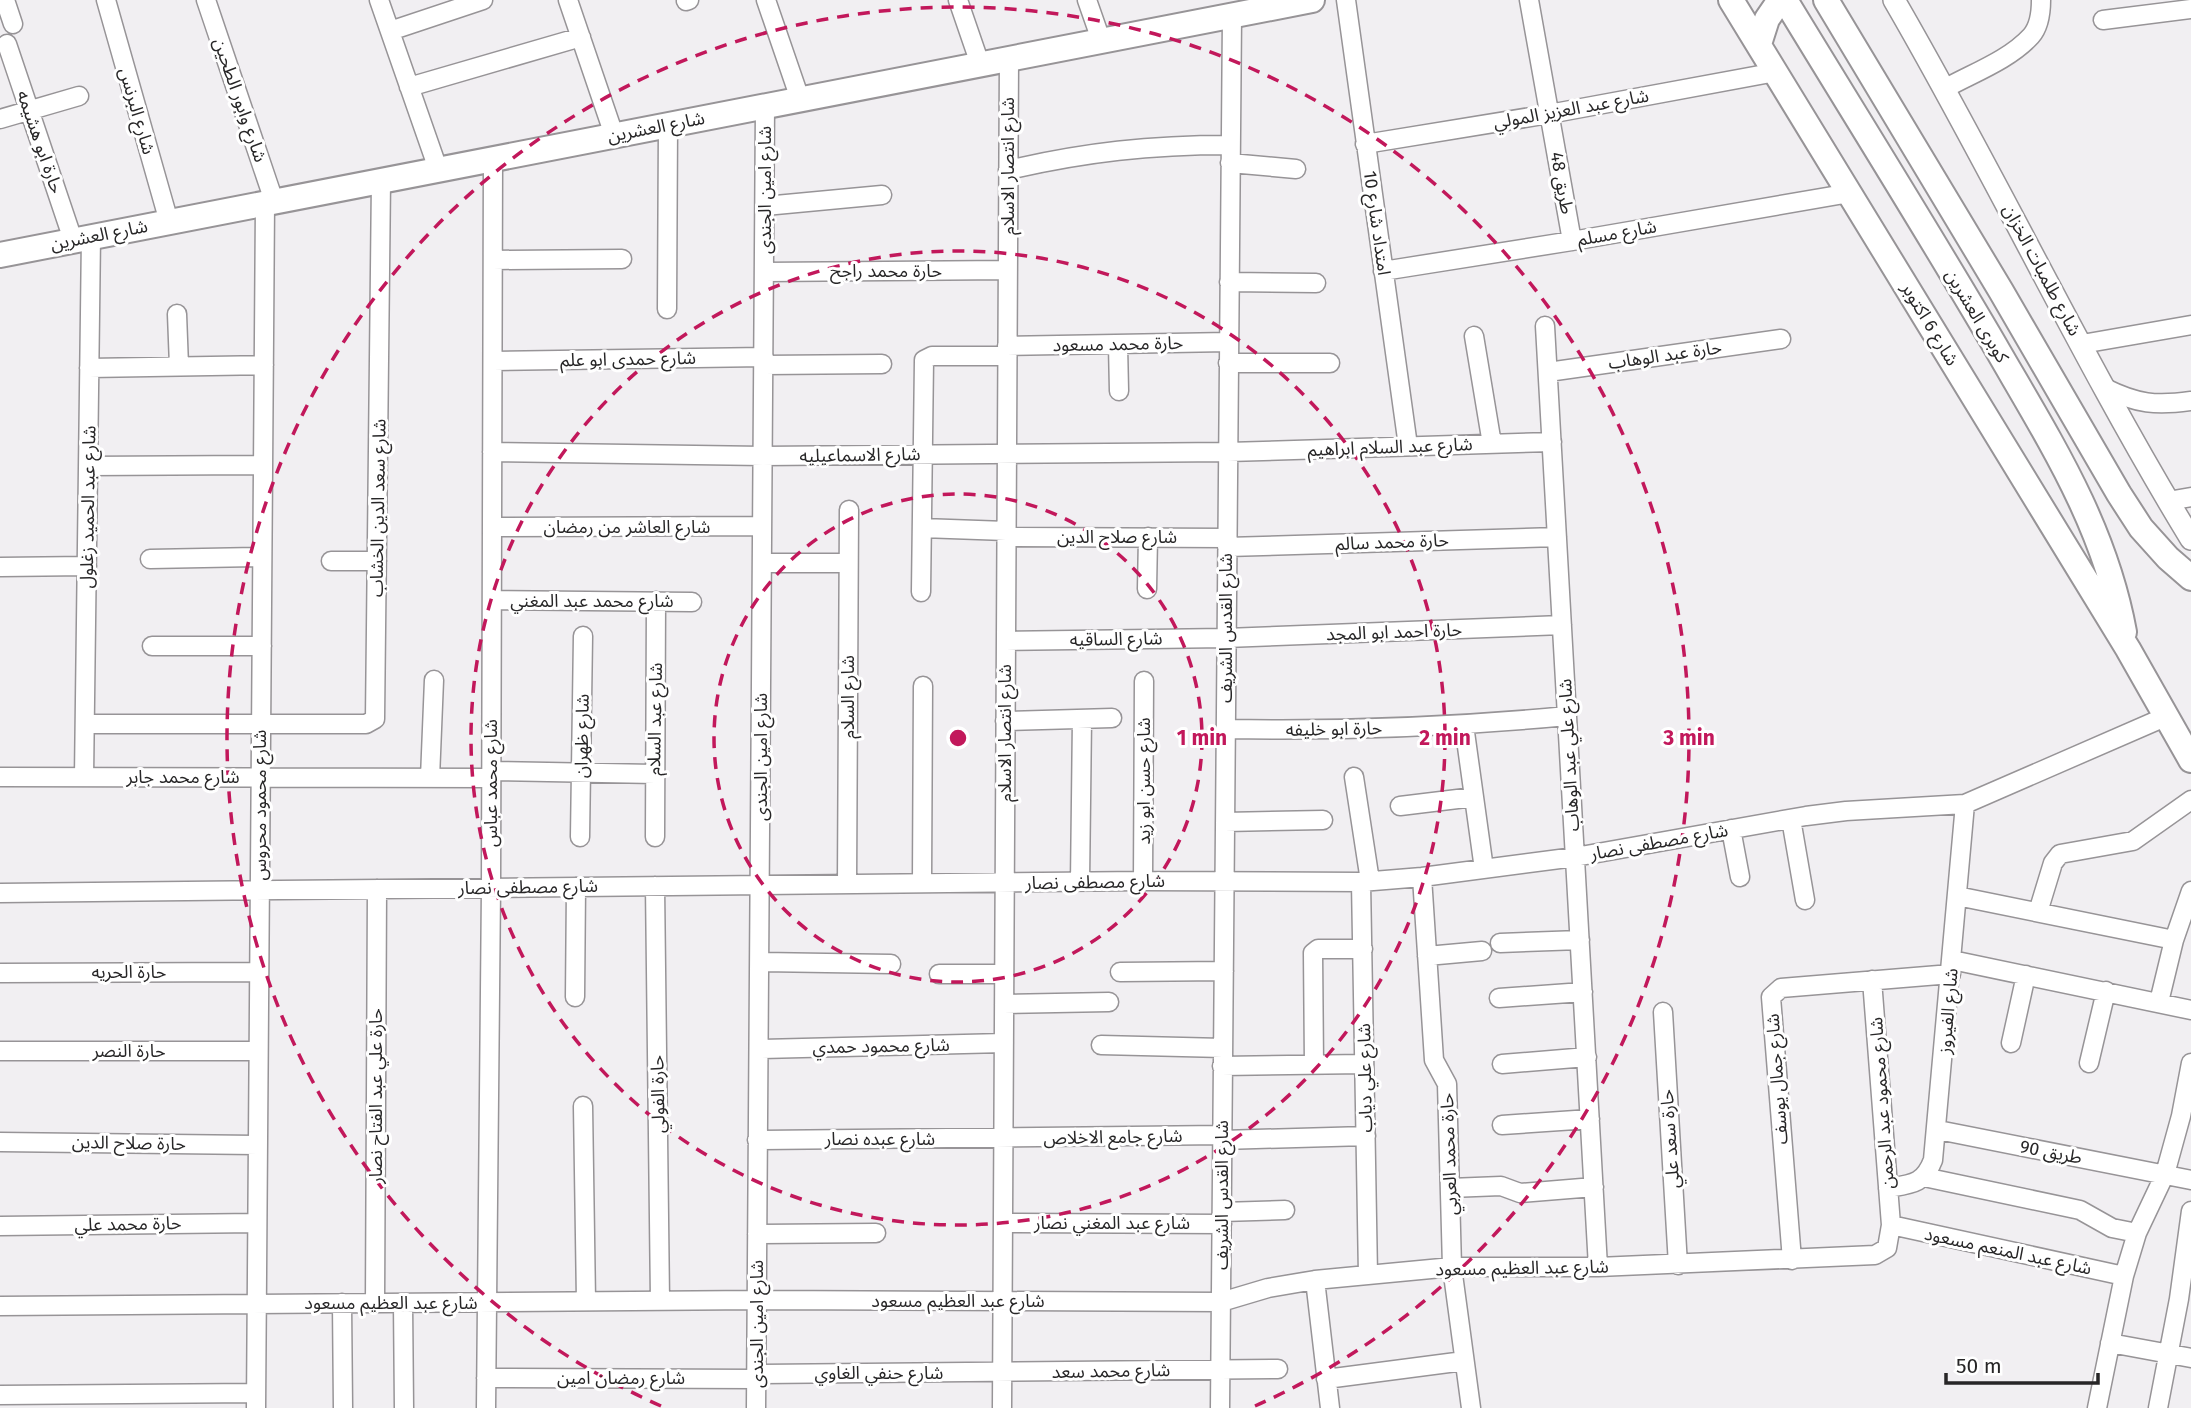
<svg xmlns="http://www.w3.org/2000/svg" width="2191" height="1408" viewBox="0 0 2191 1408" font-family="'Fira Sans','Noto Sans Arabic',sans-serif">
	<rect width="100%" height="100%" fill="#f1eff2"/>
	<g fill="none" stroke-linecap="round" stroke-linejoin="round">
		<g stroke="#979497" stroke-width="21">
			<path id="minor" d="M5,0L13,24
				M106,0L169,222
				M206,0L274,201
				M379,0L438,169
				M568,0L614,135
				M766,0L800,99
				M958,0L980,64
				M1087,0L1101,40
				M1346,0L1408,446
				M1529,0L1572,241
				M686,1L689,0
				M2103,20L2191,9
				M390,31L483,0
				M7,44L73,240
				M409,87L581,37
				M1946,88C1973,73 2009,60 2031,36C2039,27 2041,12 2041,0
				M0,119L79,96
				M1365,144L1549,114L1776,72
				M1230,163L1296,169
				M1008,170C1086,152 1150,145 1230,145
				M765,206L882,195
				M493,260L622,259
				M1383,271L1572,241L1850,193
				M764,272L1008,270
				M1229,282L1316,283
				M667,309L668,125
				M177,314L179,366
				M1545,326L1598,1267
				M1474,336L1492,444
				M2082,344L2191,325
				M1118,345L1119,391
				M1007,346L1228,342
				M493,361L764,357
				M1228,363H1330
				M764,365L882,364
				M89,368L264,365
				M1548,372L1781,339
				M2105,388C2137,404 2156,406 2191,401
				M492,452L763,456L1228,452L1552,442
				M88,466L263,465
				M2168,501L2191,497
				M492,527L762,526
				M922,528L1006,531
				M1006,537L1227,538
				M1227,547L1557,537
				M150,559L262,557
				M331,561H377
				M762,563H848
				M0,567L87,566
				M1147,589L1148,537
				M921,592L924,360L932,356H1007
				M492,600L692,602
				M1006,641L1226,638L1562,625
				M152,646H262
				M1005,721L1112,718
				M85,724H366L375,719L381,180
				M1464,725L1484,869
				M1226,729C1340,731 1453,727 1567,716
				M492,771L655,774
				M0,777L491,778
				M84,777L91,236
				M1354,777L1370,881
				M430,778L434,680
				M1400,806L1474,797
				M1791,819L1805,900
				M1225,822L1323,820
				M1731,829L1740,877
				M580,837L583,636
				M655,837L656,601
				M1422,877L1434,1060L1447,1084L1452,1267L1471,1408
				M1143,881L1144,681
				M1080,882L1082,719
				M1361,882L1368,1275
				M922,883L923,686
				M847,884L849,510
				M655,886L660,1301
				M0,893L1143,881L1361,882L1422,877L1575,857L1806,816L1846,811L1965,804L2165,717
				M1957,896L2174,940
				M2038,912L2053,863L2060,854L2133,841L2191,800
				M1500,943L1580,940
				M1427,956L1482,951
				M1952,960L2191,1010
				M760,962L891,964
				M1120,972L1224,971
				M0,973L259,972
				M939,974H1004
				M575,997L576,887
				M1499,998L1583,992
				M2159,1002L2174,940L2191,891
				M1004,1004L1109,1002
				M1663,1012L1678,1265
				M2011,1043L2026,975
				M1101,1045L1223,1048
				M759,1049L1004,1043
				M0,1051H258
				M2089,1063L2106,991
				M1502,1064L1587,1057
				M1314,1065L1313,953L1318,949H1363
				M1222,1066L1364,1064
				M583,1106L586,1301
				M1502,1125L1590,1119
				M1938,1130L2191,1180
				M757,1140L1222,1135
				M1222,1140L1366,1136
				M0,1142L258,1145
				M1924,1177L2080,1210L2112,1228L2137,1233
				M1450,1188L1501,1186L1520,1193L1594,1187
				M1888,1188C1912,1184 1924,1184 1933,1160L1965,804
				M1222,1212L1285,1210
				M1003,1223L1222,1224
				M1891,1225L2124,1276
				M0,1226L257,1223
				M757,1234L876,1233
				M1792,1260L1771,997L1781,988L1951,974
				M1315,1280L1330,1408
				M342,1303L343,1408
				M375,1303L377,889
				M403,1303L404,1408
				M0,1306L757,1300L1221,1302L1268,1288L1315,1280L1452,1267H1598L1875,1255L1887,1248L1891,1225L1872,980
				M2110,1343L2191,1358
				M757,1374L1278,1369
				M486,1378L756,1379
				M1326,1379L1464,1361
				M0,1395L256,1393
				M256,1408L265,203
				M486,1408L491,888L493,159
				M756,1408L765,106
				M1002,1408L1009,58
				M1220,1408L1232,16
				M2097,1408L2124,1276L2137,1233L2165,1174L2181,1116L2191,1063
				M2158,1408L2179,1299L2191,1211"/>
		</g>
		<g stroke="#979497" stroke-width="24">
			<path id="tertiary" d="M1894,0C1997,177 2084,364 2191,539"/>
		</g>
		<g stroke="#979497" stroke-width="28">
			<path id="secondary" d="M1731,0L2128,649L2191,760
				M1785,0C1855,115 1926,228 1994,344C2048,438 2104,523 2124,632
				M1826,0L2001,291L2119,494L2141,528L2168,558L2191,578
				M1759,44L1767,19L1780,0
				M0,255L1312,0"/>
		</g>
		<use href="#minor" stroke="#fff" stroke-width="18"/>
		<use href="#tertiary" stroke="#fff" stroke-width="21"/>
		<use href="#secondary" stroke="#fff" stroke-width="24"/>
	</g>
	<g fill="none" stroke="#c2185b" stroke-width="3.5" stroke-dasharray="12 9">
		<circle cx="958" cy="738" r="244"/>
		<circle cx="958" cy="738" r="487"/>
		<path d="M661 1406A731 731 0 1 1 1255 1406"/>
	</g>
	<g text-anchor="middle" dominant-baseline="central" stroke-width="6" stroke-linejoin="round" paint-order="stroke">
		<g font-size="18" fill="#272627" stroke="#fff">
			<text transform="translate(240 100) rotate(71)">شارع وابور الطحين</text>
			<text transform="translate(1571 109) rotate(-10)">شارع عبد العزيز المولي</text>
			<text transform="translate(137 111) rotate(74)">شارع البرنس</text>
			<text transform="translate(656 127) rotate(-11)">شارع العشرين</text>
			<text transform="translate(40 142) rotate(71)">حارة ابو هشيمه</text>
			<text transform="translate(1008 166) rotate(-90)">شارع انتصار الاسلام</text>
			<text transform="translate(1562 183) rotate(80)">طريق 48</text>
			<text transform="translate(765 190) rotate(-90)">شارع امين الجندى</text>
			<text transform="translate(1377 223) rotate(82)">امتداد شارع 10</text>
			<text transform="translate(1617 233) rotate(-10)">شارع مسلم</text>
			<text transform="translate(99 235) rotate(-11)">شارع العشرين</text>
			<text transform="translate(2042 270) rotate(62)">شارع طلمبات الخزان</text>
			<text x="886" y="271">حارة محمد راجح</text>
			<text transform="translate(1977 316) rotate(59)">كوبرى العشرين</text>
			<text transform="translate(1930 324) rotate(59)">شارع 6 اكتوبر</text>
			<text transform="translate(1118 344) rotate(-1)">حارة محمد مسعود</text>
			<text transform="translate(1665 355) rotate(-8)">حارة عبد الوهاب</text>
			<text transform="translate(628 359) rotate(-1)">شارع حمدى ابو علم</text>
			<text transform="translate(1390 447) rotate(-2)">شارع عبد السلام ابراهيم</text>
			<text transform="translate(860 455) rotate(-1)">شارع الاسماعيليه</text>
			<text transform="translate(88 507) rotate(-89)">شارع عبد الحميد زغلول</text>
			<text transform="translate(378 508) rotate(-89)">شارع سعد الدين الخشاب</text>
			<text x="627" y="527">شارع العاشر من رمضان</text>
			<text x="1117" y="537">شارع صلاح الدين</text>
			<text transform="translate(1392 542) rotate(-2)">حارة محمد سالم</text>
			<text x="592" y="601">شارع محمد عبد المغني</text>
			<text transform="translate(1226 628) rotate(-90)">شارع القدس الشريف</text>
			<text transform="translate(1394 632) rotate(-2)">حارة احمد ابو المجد</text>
			<text transform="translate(1116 639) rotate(-1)">شارع الساقيه</text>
			<text transform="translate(848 697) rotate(-90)">شارع السلام</text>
			<text transform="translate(655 719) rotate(-89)">شارع عبد السلام</text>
			<text transform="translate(1334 729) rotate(-1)">حارة ابو خليفه</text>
			<text transform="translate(1005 733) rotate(-90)">شارع انتصار الاسلام</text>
			<text transform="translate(582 736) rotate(-89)">شارع ظهران</text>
			<text transform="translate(1569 755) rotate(-93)">شارع علي عبد الوهاب</text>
			<text transform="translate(761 757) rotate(-90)">شارع امين الجندى</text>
			<text x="183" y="777">شارع محمد جابر</text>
			<text transform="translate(1144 781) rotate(-90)">شارع حسن ابو زيد</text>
			<text transform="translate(491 783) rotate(-90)">شارع محمد عباس</text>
			<text transform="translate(260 805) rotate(-90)">شارع محمود محروس</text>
			<text transform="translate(1659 842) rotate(-10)">شارع مصطفى نصار</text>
			<text transform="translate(1095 882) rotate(-1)">شارع مصطفى نصار</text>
			<text transform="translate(528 887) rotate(-1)">شارع مصطفى نصار</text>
			<text x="129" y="972">حارة الحريه</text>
			<text transform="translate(1948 1011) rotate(-85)">شارع الفيروز</text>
			<text transform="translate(881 1046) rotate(-1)">شارع محمود حمدي</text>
			<text x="129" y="1051">حارة النصر</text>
			<text transform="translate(1365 1078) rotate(-91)">شارع علي دياب</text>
			<text transform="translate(1777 1079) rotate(-94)">شارع جمال يوسف</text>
			<text transform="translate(658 1094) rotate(-91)">حارة الفولي</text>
			<text transform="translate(376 1096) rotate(-90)">حارة علي عبد الفتاح نصار</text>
			<text transform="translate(1882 1103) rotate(-94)">شارع محمود عبد الرحمن</text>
			<text transform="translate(1113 1137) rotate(-1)">شارع جامع الاخلاص</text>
			<text x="880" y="1139">شارع عبده نصار</text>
			<text transform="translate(1670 1139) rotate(-94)">حارة سعد علي</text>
			<text transform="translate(129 1143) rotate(1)">حارة صلاح الدين</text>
			<text transform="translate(2051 1152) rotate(11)">طريق 90</text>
			<text transform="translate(1449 1154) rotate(-92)">حارة محمد العربي</text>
			<text transform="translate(1222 1195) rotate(-90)">شارع القدس الشريف</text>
			<text x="1112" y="1223">شارع عبد المغني نصار</text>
			<text transform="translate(128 1224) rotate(-1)">حارة محمد علي</text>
			<text transform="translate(2008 1251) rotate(12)">شارع عبد المنعم مسعود</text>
			<text transform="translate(1522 1268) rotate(-1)">شارع عبد العظيم مسعود</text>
			<text x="958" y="1301">شارع عبد العظيم مسعود</text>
			<text x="391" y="1303">شارع عبد العظيم مسعود</text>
			<text transform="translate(757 1324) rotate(-90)">شارع امين الجندى</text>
			<text transform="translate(1111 1371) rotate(-1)">شارع محمد سعد</text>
			<text x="879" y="1373">شارع حنفي الغاوي</text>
			<text x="621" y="1378">شارع رمضان امين</text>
		</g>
	</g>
	<circle cx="958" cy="738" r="10" fill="#c2185b" stroke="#fff" stroke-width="3.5"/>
	<g font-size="21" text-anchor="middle" font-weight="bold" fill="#c2185b" stroke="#fff" stroke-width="6" stroke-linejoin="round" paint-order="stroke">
		<text x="1202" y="745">1 min</text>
		<text x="1445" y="745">2 min</text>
		<text x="1689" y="745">3 min</text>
	</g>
	<path d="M1946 1373v10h152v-10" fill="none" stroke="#272627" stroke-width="3.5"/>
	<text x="1956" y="1373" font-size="21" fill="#272627" stroke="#ffffff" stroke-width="5" paint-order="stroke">50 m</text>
</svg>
